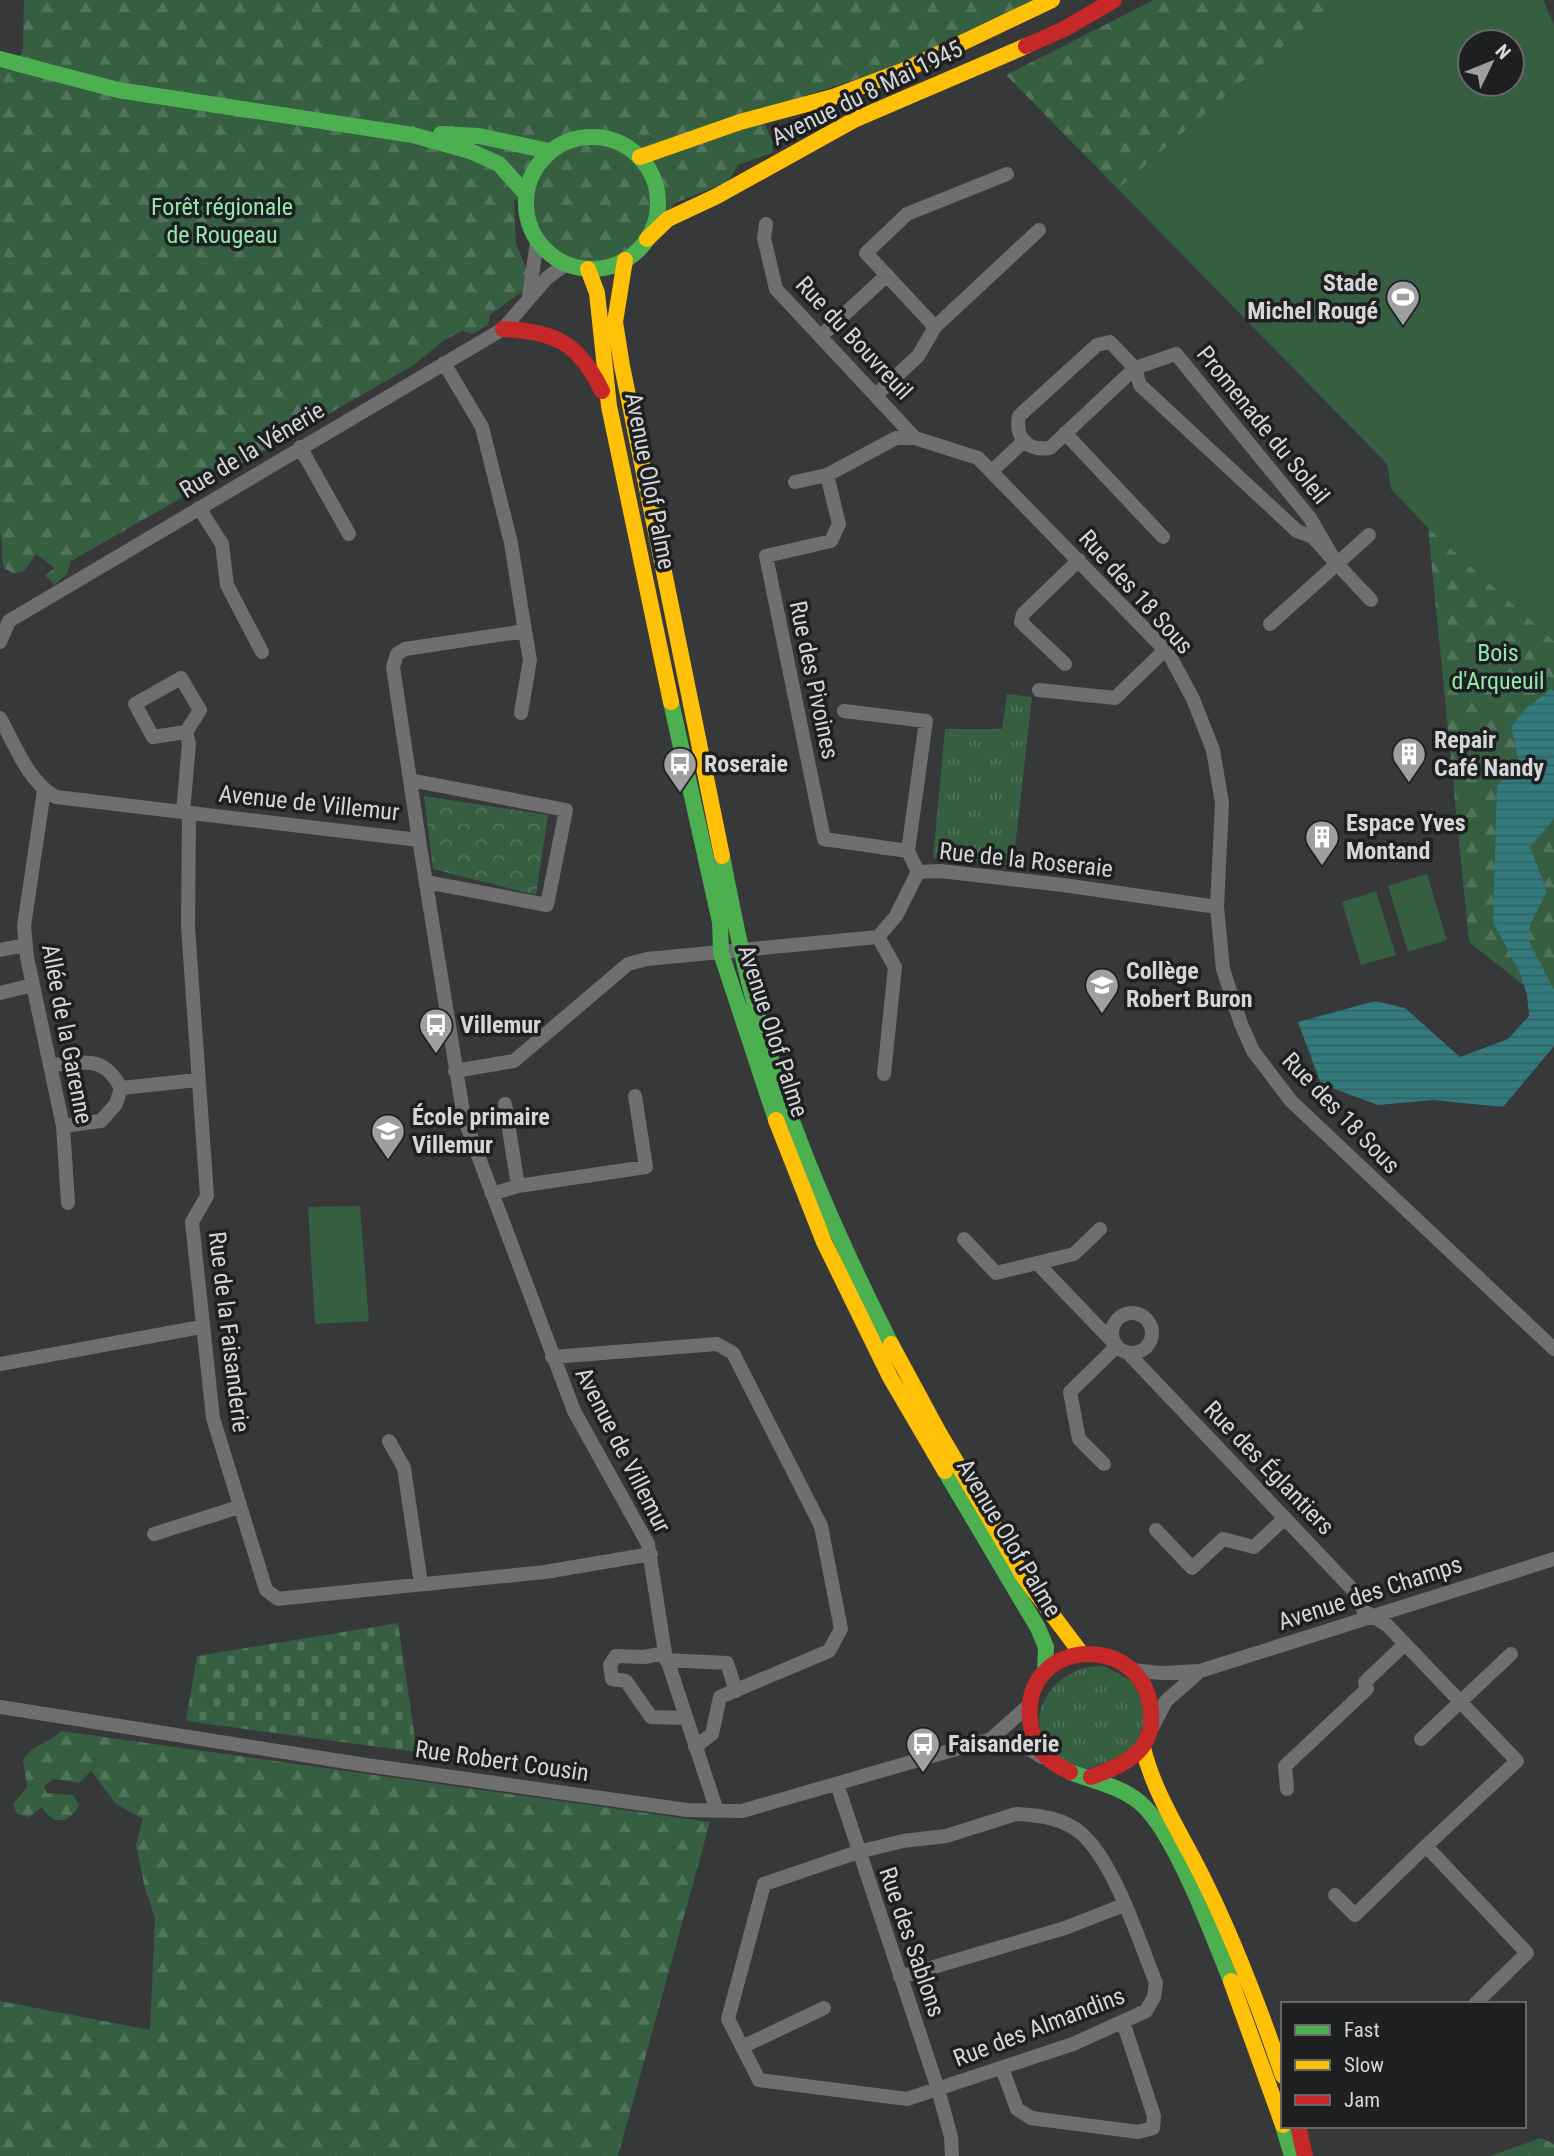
<svg xmlns="http://www.w3.org/2000/svg" width="1554" height="2156" viewBox="0 0 1554 2156" font-family="'Roboto Condensed',sans-serif">
	<defs>
		<pattern id="grass-tufts" width="24" height="20" patternUnits="userSpaceOnUse" patternTransform="scale(1.75)"><rect width="24" height="20" fill="#365e40"/><path d="M3 7l-1-3M5 7V3M7 7l1-3M15 17l-1-3M17 17v-4M19 17l1-3" fill="none" stroke="#52745b"/></pattern>
		<pattern id="forest-firs" width="22" height="20" patternUnits="userSpaceOnUse" patternTransform="scale(1.75)"><rect width="22" height="20" fill="#365e40"/><path d="M5 1l3.5 6h-7zM16 11l3.5 6h-7z" fill="#52745b"/></pattern>
		<pattern id="cemetery-stones" width="16" height="16" patternUnits="userSpaceOnUse" patternTransform="scale(1.75)"><rect width="16" height="16" fill="#365e40"/><path d="M2 7V4a2 2 0 0 1 4 0v3zM10 15v-3a2 2 0 0 1 4 0v3z" fill="#52745b"/></pattern>
		<pattern id="park-crowns" width="20" height="18" patternUnits="userSpaceOnUse" patternTransform="scale(1.75)"><rect width="20" height="18" fill="#365e40"/><path d="M2 6a3 3 0 1 1 6 0M12 15a3 3 0 1 1 6 0" fill="none" stroke="#52745b"/></pattern>
		<pattern id="water-rules" width="6" height="5" patternUnits="userSpaceOnUse" patternTransform="scale(1.75)"><rect width="6" height="5" fill="#317a7d"/><path d="M0 2.5h6" fill="none" stroke="#386062"/></pattern>
	</defs>
	<rect width="100%" height="100%" fill="#36383a"/>
	<path fill="url(#grass-tufts)" d="M1007,694L1032,697L1013,866L933,858L945,729H1002Z
		M1104,1666L1133,1682L1147,1712L1134,1753L1084,1770C1075,1765 1063,1761 1055,1754C1016,1719 1056,1663 1104,1666Z"/>
	<path fill="url(#forest-firs)" d="M24,0H1036L900,65L759,111L773,143L772,153L738,165L728,182L675,203L647,239L621,255L601,263H589L558,254L543,240L530,210L514,199L516,243L528,273L525,289L490,315L488,325L472,334L462,331L443,341L414,365L71,561L67,574L54,585L45,575L55,568L36,554L24,571L14,574L4,568C0,556 4,547 0,531V68L15,71L23,48Z
		M1154,0H1337L1118,189L1006,75Z
		M1428,528L1554,641V1009L1469,942Z
		M61,1731L710,1822L618,2156H0V2001L150,2030L155,1918L145,1889L136,1845L143,1819L116,1804L91,1771L79,1783L53,1779L44,1786L47,1793L73,1795L79,1805C70,1824 52,1826 42,1807L29,1817L17,1814L13,1804L27,1787L23,1760C33,1744 48,1744 61,1731Z
		M1541,2138L1554,2144V2156H1490Z"/>
	<path fill="url(#cemetery-stones)" d="M398,1623L417,1752L186,1721L197,1656Z"/>
	<path fill="url(#park-crowns)" d="M424,796L548,815L536,895L433,869Z"/>
	<path fill="#365e40" fill-rule="evenodd" d="M1337,0H1543L1554,25V641L1428,528L1391,489L1387,464L1118,189ZM1470,42H1512V84H1470Z
		M1427,874L1447,940L1408,952L1388,886Z
		M1376,891L1396,955L1361,965L1342,902Z
		M360,1206L369,1321L315,1324L308,1207Z"/>
	<path fill="url(#water-rules)" d="M1551,689L1554,691V819L1530,847L1547,891L1531,923L1528,939L1554,990V1046L1503,1107L1433,1100L1378,1105L1321,1084L1298,1022L1375,1001L1405,1008L1460,1057L1508,1039L1529,1016L1527,995L1520,973L1493,922L1497,786L1519,762L1511,727L1525,709Z"/>
	<g fill="none" stroke-linecap="round" stroke-linejoin="round">
		<path stroke="#6f6f70" stroke-width="14" d="M766,224L764,238L776,289L915,438
			M529,296L537,242
			M935,327L1039,230
			M821,336L887,275
			M1110,342L1135,368L1050,448C1027,451 1015,438 1019,416L1097,345Z
			M1176,354L1310,518L1336,563L1313,537L1297,531L1140,385L1135,368Z
			M877,394L918,356L935,327L866,253L907,214L1007,174
			M1065,433L1163,537
			M300,447L349,534
			M993,470L1023,442
			M827,475L839,524L831,541L766,556L824,839L908,851L918,872
			M795,482L827,475L896,438H915L978,458L1169,654L1193,699L1213,750L1222,803L1217,907L1223,969L1241,1024L1253,1051L1291,1101L1554,1349
			M199,508L222,544L227,585L262,652
			M1336,563L1371,600
			M1270,624L1369,535
			M0,642L9,621L503,329L547,278L566,264
			M1065,664L1021,622L1023,614L1079,560
			M181,678L200,710L186,732L153,737L135,704Z
			M1039,690L1115,698L1165,650
			M844,711L926,721L908,851
			M521,713L530,660L525,631
			M0,718C15,745 29,783 56,797L419,840L464,1118L574,1411L648,1544L665,1653L717,1811
			M410,780L566,810L547,905L426,882
			M44,791L24,926L27,957L63,1126L68,1203
			M183,812L189,744L186,732
			M189,813L188,927L207,1196L192,1222L213,1418L266,1590L278,1599L286,1598L545,1572L651,1554
			M419,840L393,667L397,654L405,649L525,631L511,543L482,427L444,363
			M878,937L895,967L884,1074
			M0,950L26,945
			M0,993L33,985
			M51,1065C85,1063 103,1054 121,1088L116,1104L101,1121L63,1126
			M455,1071L514,1061L628,964L647,959L878,937L896,916L918,872L940,871L1063,885L1217,907
			M121,1088L197,1080
			M518,1186L646,1167L635,1096
			M492,1194L518,1186L505,1104
			M964,1239L996,1273L1074,1254L1100,1229
			M1037,1263L1113,1342
			M1112 1333a20 20 0 1 1 40 0a20 20 0 1 1-40 0Z
			M1128,1353L1353,1590L1364,1611L1387,1625L1517,1761L1426,1846L1527,1953L1475,2004
			M552,1357L717,1344L733,1353L821,1526L841,1629L829,1651L720,1697L712,1734L695,1747
			M0,1364L201,1327
			M389,1441L404,1468L421,1584
			M1104,1464L1079,1439L1070,1392L1116,1347
			M1156,1530L1192,1568L1223,1539L1254,1547L1285,1518
			M154,1534L239,1507
			M665,1653L644,1657L616,1656L610,1665L612,1679L626,1681L651,1717L685,1718
			M666,1660L727,1663L736,1691
			M1132,1670L1161,1673L1200,1671L1554,1559
			M0,1707L366,1765L687,1810L742,1811L991,1739L1028,1706
			M1153,1726L1166,1701L1200,1671
			M991,1739L1029,1749L1042,1757
			M1421,1739L1511,1654
			M837,1784L938,2089L951,2137L952,2156
			M1287,1789L1285,1766L1367,1689L1365,1682L1405,1644
			M1016,1814C1039,1815 1064,1818 1082,1834C1115,1864 1139,1941 1156,1983L1154,1997L1146,2011L1073,2044L907,2099L759,2080L728,2019L764,1884L858,1852L903,1841L946,1836Z
			M1335,1895L1355,1915L1426,1846
			M900,1977L1065,1928L1124,1905
			M742,2047L824,2008
			M1002,2068L1017,2109L1031,2118L1138,2132L1153,2128L1154,2116L1123,2022"/>
		<path stroke="#4caf50" stroke-width="16" d="M0,59L118,90L413,135L470,151L499,164L525,193
			M441,134L479,136L549,151
			M526 203a66 66 0 1 1 132 0a66 66 0 1 1-132 0Z
			M671,702L720,922L721,953L776,1120
			M722,856C733,912 744,968 760,1023C792,1135 839,1241 891,1344
			M945,1471L1038,1628L1046,1647L1045,1671
			M1070,1772C1091,1780 1115,1785 1134,1798C1172,1822 1213,1937 1231,1981
			M1283,2126L1292,2156"/>
		<path stroke="#ffc107" stroke-width="16" d="M640,157L740,122L833,97L905,70L1052,0
			M647,239L668,219L717,196L854,120L1026,46
			M625,260L615,322L622,366L722,856
			M588,269L597,293L609,406L671,702
			M776,1120L824,1242L890,1377L945,1471
			M891,1344L938,1431L1024,1577L1081,1653
			M1143,1748C1155,1796 1182,1835 1203,1878C1235,1942 1260,2009 1283,2076
			M1231,1981L1283,2125"/>
		<path stroke="#c62828" stroke-width="16" d="M1026,46L1064,29L1114,0
			M503,329C556,332 578,342 602,391
			M1070,1772C1046,1761 1032,1746 1030,1720C1021,1633 1157,1630 1151,1724C1148,1756 1116,1768 1091,1777
			M1298,2126L1305,2156"/>
	</g>
	<defs>
		<g id="stadium-pin" transform="scale(1.75)"><path d="M0 17L-7.5 6A9.5 9.5 0 1 1 7.5 6Z" fill="#9d9fa1" stroke="#1d1f20"/><path d="M0-5a6.5 5 0 1 0 0 10a6.5 5 0 1 0 0-10ZM-3.5-1.8h7v3.6h-7Z" fill="#fff"/></g>
		<g id="building-pin" transform="scale(1.75)"><path d="M0 17L-7.5 6A9.5 9.5 0 1 1 7.5 6Z" fill="#9d9fa1" stroke="#1d1f20"/><path d="M-4-6H4V6H1V3H-1V6H-4ZM-2.5-4.3h1.7v1.8h-1.7ZM.8-4.3h1.7v1.8H.8ZM-2.5-1h1.7V.8h-1.7ZM.8-1h1.7V.8H.8Z" fill="#fff"/></g>
		<g id="bus-pin" transform="scale(1.75)"><path d="M0 17L-7.5 6A9.5 9.5 0 1 1 7.5 6Z" fill="#9d9fa1" stroke="#1d1f20"/><path d="M-5-6H5V4H4V6H2V4H-2V6H-4V4H-5ZM-3.5-4V0h7V-4ZM-3.5 1.2v1.5H-2V1.2ZM2 1.2v1.5H3.5V1.2Z" fill="#fff"/></g>
		<g id="school-pin" transform="scale(1.75)"><path d="M0 17L-7.5 6A9.5 9.5 0 1 1 7.5 6Z" fill="#9d9fa1" stroke="#1d1f20"/><path d="M0-5L7-2L0 1L-7-2ZM-4 1L0 2.5L4 1V4Q0 6-4 4Z" fill="#fff"/></g>
	</defs>
	<g fill-rule="evenodd">
		<use href="#stadium-pin" x="1403" y="297"/>
		<use href="#building-pin" x="1409" y="754"/>
		<use href="#bus-pin" x="680" y="764"/>
		<use href="#building-pin" x="1322" y="837"/>
		<use href="#school-pin" x="1102" y="985"/>
		<use href="#bus-pin" x="436" y="1025"/>
		<use href="#school-pin" x="388" y="1131"/>
		<use href="#bus-pin" x="923" y="1744"/>
	</g>
	<g text-anchor="middle" dominant-baseline="central" stroke-width="7" stroke-linejoin="round" paint-order="stroke">
		<g font-size="24" fill="#d4d6d8" stroke="#1d1f20">
			<text transform="translate(867 93) rotate(-26)">Avenue du 8 Mai 1945</text>
			<text transform="translate(854 338) rotate(47)">Rue du Bouvreuil</text>
			<text transform="translate(1263 425) rotate(51)">Promenade du Soleil</text>
			<text transform="translate(252 450) rotate(-31)">Rue de la Vénerie</text>
			<text transform="translate(650 481) rotate(79)">Avenue Olof Palme</text>
			<text transform="translate(1136 592) rotate(48)">Rue des 18 Sous</text>
			<text transform="translate(814 680) rotate(78)">Rue des Pivoines</text>
			<text transform="translate(309 803) rotate(6)">Avenue de Villemur</text>
			<text transform="translate(1026 860) rotate(6)">Rue de la Roseraie</text>
			<text transform="translate(773 1031) rotate(72)">Avenue Olof Palme</text>
			<text transform="translate(67 1034) rotate(79)">Allée de la Garenne</text>
			<text transform="translate(1341 1113) rotate(46)">Rue des 18 Sous</text>
			<text transform="translate(229 1332) rotate(83)">Rue de la Faisanderie</text>
			<text transform="translate(623 1450) rotate(63)">Avenue de Villemur</text>
			<text transform="translate(1269 1468) rotate(46)">Rue des Églantiers</text>
			<text transform="translate(1009 1538) rotate(59)">Avenue Olof Palme</text>
			<text transform="translate(1370 1593) rotate(-18)">Avenue des Champs</text>
			<text transform="translate(502 1761) rotate(8)">Rue Robert Cousin</text>
			<text transform="translate(912 1942) rotate(71)">Rue des Sablons</text>
			<text transform="translate(1039 2027) rotate(-21)">Rue des Almandins</text>
		</g>
		<g font-size="24" fill="#92eaa7" stroke="#1d1f20">
			<text x="222" y="207">Forêt régionale<tspan x="222" dy="28">de Rougeau</tspan></text>
			<text x="1498" y="653">Bois<tspan x="1498" dy="28">d'Arqueuil</tspan></text>
		</g>
		<g font-size="24" font-weight="bold" fill="#d4d6d8" stroke="#1d1f20" text-anchor="start">
			<text x="1378" y="283" text-anchor="end">Stade<tspan x="1378" dy="28">Michel Rougé</tspan></text>
			<text x="1434" y="740">Repair<tspan x="1434" dy="28">Café Nandy</tspan></text>
			<text x="704" y="764">Roseraie</text>
			<text x="1346" y="823">Espace Yves<tspan x="1346" dy="28">Montand</tspan></text>
			<text x="1126" y="971">Collège<tspan x="1126" dy="28">Robert Buron</tspan></text>
			<text x="460" y="1025">Villemur</text>
			<text x="412" y="1117">École primaire<tspan x="412" dy="28">Villemur</tspan></text>
			<text x="948" y="1744">Faisanderie</text>
		</g>
	</g>
	<rect x="1281" y="2002" width="245" height="126" fill="#1d1f20" stroke="#66686a" stroke-width="2"/>
	<rect x="1295" y="2025" width="35" height="10" fill="#4caf50" stroke="#66686a" stroke-width="2"/>
	<text x="1344" y="2037" font-size="21" fill="#d4d6d8">Fast</text>
	<rect x="1295" y="2060" width="35" height="10" fill="#ffc107" stroke="#66686a" stroke-width="2"/>
	<text x="1344" y="2072" font-size="21" fill="#d4d6d8">Slow</text>
	<rect x="1295" y="2095" width="35" height="10" fill="#c62828" stroke="#66686a" stroke-width="2"/>
	<text x="1344" y="2107" font-size="21" fill="#d4d6d8">Jam</text>
	<g transform="translate(1491 63) rotate(47)"><circle r="33" fill="#1d1f20" stroke="#66686a" stroke-width="2"/>
	<path d="M0-5L12 26L0 18L-12 26Z" fill="#9d9fa1"/>
	<text y="-10" font-size="19" font-weight="bold" text-anchor="middle" fill="#d4d6d8">N</text>
	</g>
</svg>
